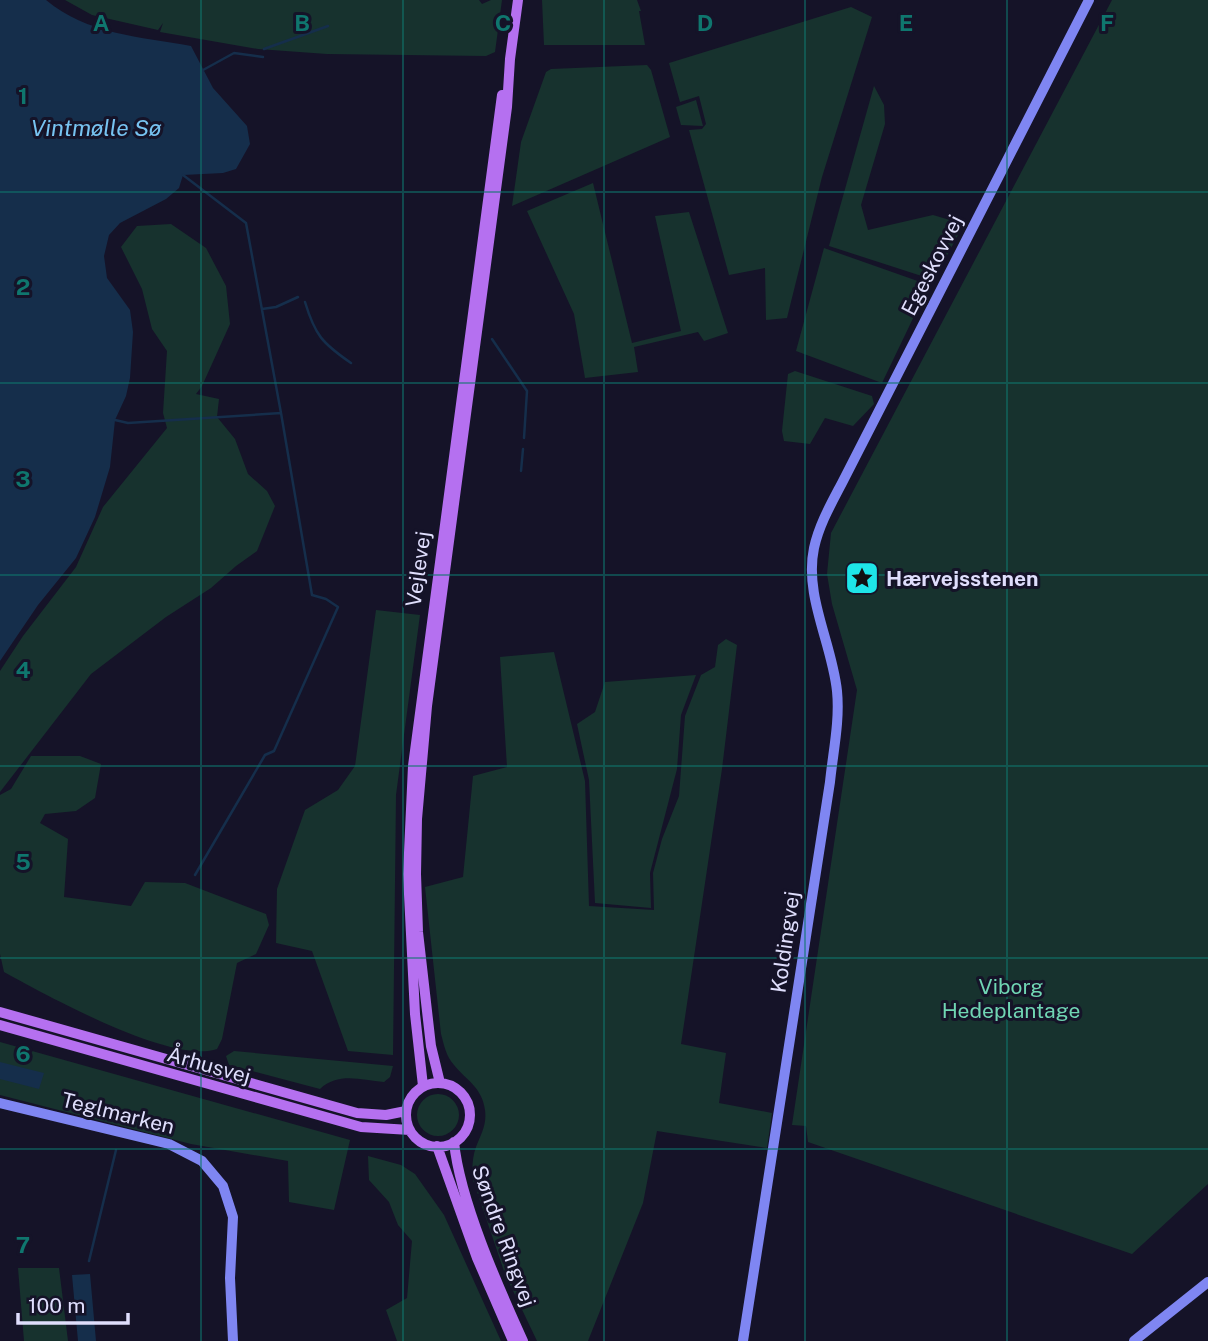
<svg xmlns="http://www.w3.org/2000/svg" width="1208" height="1341" viewBox="0 0 1208 1341" font-family="'Public Sans',sans-serif">
	<rect width="100%" height="100%" fill="#151328"/>
	<path fill="#17322e" d="M65,0H479L482,4L491,0H502L495,52L486,56L327,54L258,49L160,32L163,23L158,30L92,15Z
		M542,0H637L641,11H639L645,45H544Z
		M1112,0H1208V1184L1132,1254L808,1142L806,1126L792,1125L857,690L832,604L827,574L831,533Z
		M851,7L872,17L822,177L787,318L766,320L765,268L729,275L689,130L702,129L706,124L699,96L680,102L669,63Z
		M647,65L651,70L670,137L512,206L521,142L546,72L551,69Z
		M874,86L884,105L885,124L861,205L868,230L933,215L960,223L958,235L934,280L829,246Z
		M696,100L703,126L681,125L676,107Z
		M593,183L632,343L681,331L655,216L689,212L728,333L704,341L698,332L634,347L638,372L585,378L574,314L527,211Z
		M171,224L206,248L226,286L230,324L202,386L196,394L219,399L217,417L235,439L248,474L267,491L275,506L257,551L236,566L211,588L166,617L91,674L0,792V671L23,636L76,567L103,507L167,428L163,413L167,351L152,329L142,289L121,247L137,226Z
		M824,248L929,285L882,383L796,351Z
		M795,371L872,396L874,404L853,426L825,418L810,444L784,441L782,431L788,374Z
		M376,610L420,615L396,795L393,1055L348,1051L312,951L276,943L277,889L305,810L338,790L355,766Z
		M726,639L737,645L722,769L681,1044L726,1053L719,1103L772,1113L767,1148L657,1131L643,1203L588,1341H537L505,1274L473,1180C472,1169 472,1158 476,1147C481,1134 487,1125 485,1110C482,1087 466,1080 454,1065C446,1056 444,1045 441,1034L425,887L463,877L473,776L507,767L500,657L554,652L585,781L589,906L654,910L653,873L662,839L679,796L685,716L701,675L715,667L718,645Z
		M696,675L681,715L677,769L650,873L651,908L595,903L589,780L577,724L595,712L605,682Z
		M31,756H80L101,764L95,798L76,811L45,814L40,823L68,839L64,897L131,906L145,882L185,883L266,914L269,925L256,954L237,963L222,1039L217,1049C172,1065 46,995 4,972L0,954V795L11,789Z
		M0,1042L350,1140L334,1210L289,1202L288,1161L191,1144L0,1095Z
		M234,1051L393,1066L390,1077L384,1082C361,1080 338,1072 320,1089L229,1065L226,1056Z
		M417 1115a21 21 0 1 1 42 0a21 21 0 1 1-42 0Z
		M368,1156L401,1165L415,1174L444,1215L501,1341H397L386,1310L407,1298L412,1241L398,1225L389,1202L369,1180Z
		M18,1268H59L68,1341H24Z"/>
	<path fill="#152e4b" d="M0,0H46C86,34 141,37 191,46L213,88L247,126L250,144L236,169L223,173L183,175L179,188L166,199L120,223L109,235L104,256L107,278L130,310L133,332L130,378L126,396L115,420L110,467L95,517L76,558L38,605L0,661Z
		M0,1062L44,1073L39,1089L0,1079Z
		M90,1274L96,1341H78L72,1275Z"/>
	<g fill="none" stroke-linecap="round" stroke-linejoin="round">
		<path stroke="#152e4b" stroke-width="2.5" d="M264,49L328,26
			M203,70L234,53L263,57
			M183,175L246,223L281,413
			M305,302C315,335 322,343 351,363
			M262,309L276,307L298,297
			M492,339L527,391L524,438
			M115,420L128,423L281,413L312,595L326,599L338,607L274,751L265,755L195,875
			M521,471L523,449
			M89,1261L116,1150"/>
		<path stroke="#7f86f2" stroke-width="10" d="M0,1103L169,1144L202,1161L223,1186L233,1217L230,1278L233,1341
			M743,1341L830,782C833,752 840,721 837,691C832,643 804,596 814,548C819,525 831,504 842,483L1089,0
			M1134,1341L1208,1282"/>
		<path stroke="#b570f0" stroke-width="10" d="M0,1012L357,1113L386,1115L406,1111
			M0,1025L361,1127L410,1130
			M440,1083L431,1046L418,932L416,874L417,819L427,706L507,107L510,59L518,0
			M406 1115a32 32 0 1 1 64 0a32 32 0 1 1-64 0Z
			M423,1086L415,1014L408,874L413,766L502,95
			M454,1142C460,1201 498,1286 523,1341
			M437,1146L477,1258L513,1341"/>
	</g>
	<path fill="none" stroke="#0f766e" stroke-width="2" stroke-opacity="0.55" d="M201,0V1341M403,0V1341M604,0V1341M805,0V1341M1007,0V1341M0,192H1208M0,383H1208M0,575H1208M0,766H1208M0,958H1208M0,1149H1208"/>
	<defs>
		<g id="sight-square" transform="scale(1.75)"><rect x="-9" y="-9" width="18" height="18" rx="4" fill="#1ee5e8" stroke="#151328"/><path d="M0-6L1.8-2.2L6-1.7L2.9 1.2L3.7 5.4L0 3.3L-3.7 5.4L-2.9 1.2L-6-1.7L-1.8-2.2Z" fill="#111"/></g>
	</defs>
	<g fill-rule="evenodd">
		<use href="#sight-square" x="862" y="578"/>
	</g>
	<g text-anchor="middle" dominant-baseline="central" stroke-width="6" stroke-linejoin="round" paint-order="stroke">
		<g font-size="21" fill="#dfdefc" stroke="#151328">
			<text transform="translate(932 265) rotate(-63)">Egeskovvej</text>
			<text transform="translate(418 569) rotate(-82)">Vejlevej</text>
			<text transform="translate(785 942) rotate(-82)">Koldingvej</text>
			<text transform="translate(209 1065) rotate(16)">Århusvej</text>
			<text transform="translate(118 1113) rotate(14)">Teglmarken</text>
			<text transform="translate(504 1236) rotate(70)">Søndre Ringvej</text>
		</g>
		<g font-size="21" font-weight="bold" fill="#dfdefc" stroke="#151328" text-anchor="start">
			<text x="886" y="578">Hærvejsstenen</text>
		</g>
		<g font-size="21" fill="#70d5b3" stroke="#151328">
			<text x="1011" y="986">Viborg<tspan x="1011" dy="24">Hedeplantage</tspan></text>
		</g>
		<g font-size="23" font-style="italic" fill="#77c3f1" stroke="#151328">
			<text x="96" y="127">Vintmølle Sø</text>
		</g>
	</g>
	<g font-size="23" text-anchor="middle" font-weight="bold" fill="#0f766e" stroke="#151328" stroke-width="6" stroke-linejoin="round" paint-order="stroke">
		<text x="101" y="31">A</text>
		<text x="302" y="31">B</text>
		<text x="503" y="31">C</text>
		<text x="705" y="31">D</text>
		<text x="906" y="31">E</text>
		<text x="1107" y="31">F</text>
		<text x="23" y="104">1</text>
		<text x="23" y="295">2</text>
		<text x="23" y="487">3</text>
		<text x="23" y="678">4</text>
		<text x="23" y="870">5</text>
		<text x="23" y="1062">6</text>
		<text x="23" y="1253">7</text>
	</g>
	<path d="M18 1313v10h110v-10" fill="none" stroke="#dfdefc" stroke-width="3.5"/>
	<text x="28" y="1313" font-size="21" fill="#dfdefc" stroke="#151328" stroke-width="5" paint-order="stroke">100 m</text>
</svg>
